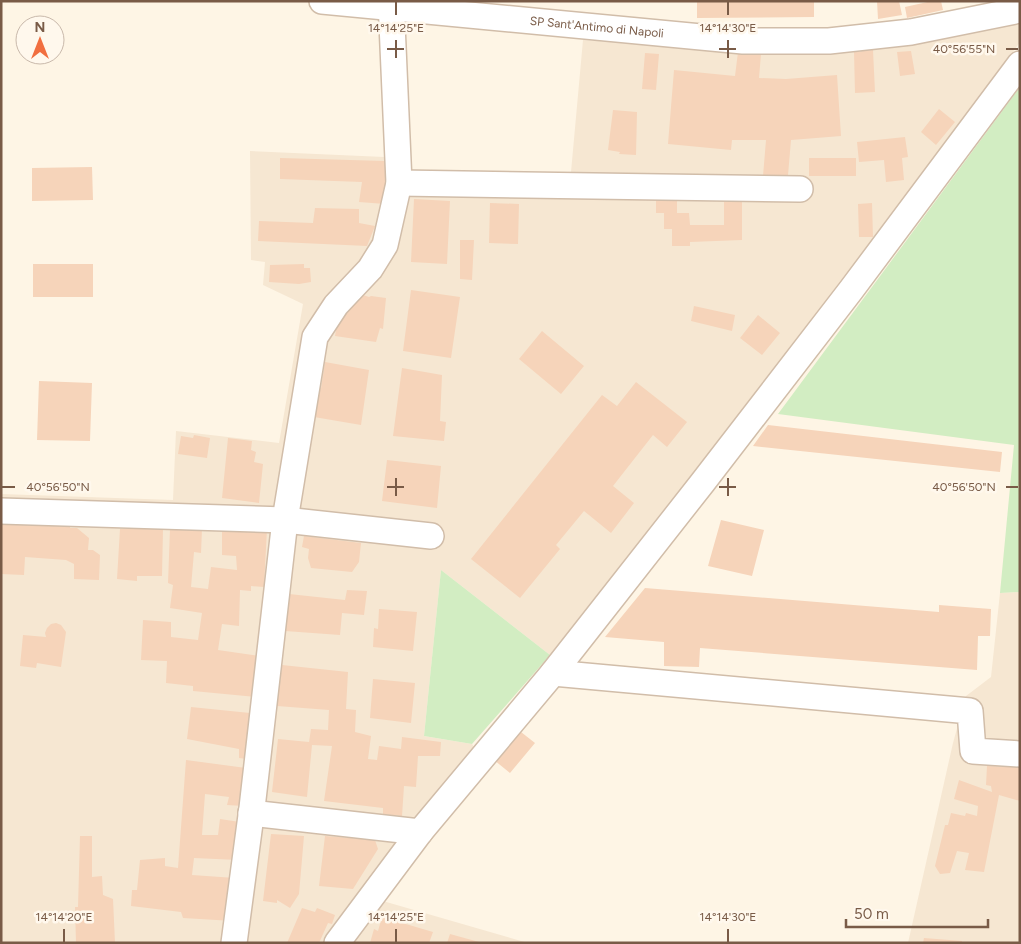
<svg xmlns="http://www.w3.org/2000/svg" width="1021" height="944" viewBox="0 0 1021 944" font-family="Figtree,sans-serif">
	<rect width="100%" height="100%" fill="#fef5e5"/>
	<path fill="#f6e7d2" d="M1020,22V42L838,288L550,655L441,570L424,736L472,744L489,770L376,899L528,943H1V494L173,500L176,431L279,443L303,304L263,285L265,262L251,260L250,151L407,158L408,173L571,172L583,40L801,54L854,52L893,47Z
		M1020,592V943H908L953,743L966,696L991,677L1000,593Z"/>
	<path fill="#d2edc2" d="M1020,87V592L1000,593L1014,445L778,414Z
		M441,570L550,655L472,744L424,736Z"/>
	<path fill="#f6d4ba" d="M697,1H814V17L697,18Z
		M877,1H899L902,15L878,19Z
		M932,1H941L943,10L907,18L905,7Z
		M873,50L875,92L855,93L854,52Z
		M911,51L915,74L900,76L897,52Z
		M738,52L761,54L759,78L786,79L837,75L841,136L791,140L788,175L763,176L766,140H732L731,150L668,144L674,70L735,76Z
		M645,53L659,54L656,90L642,89Z
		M939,109L955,122L936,145L921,132Z
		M613,110L637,112L636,155L619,154L620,152L608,150Z
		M905,137L908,157L902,158L904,180L886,182L884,160L859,162L857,142Z
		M280,158L385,161V166L388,168L385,204L359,202L362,182L280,179Z
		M809,158H856V176H809Z
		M92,167L93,200L32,201V168Z
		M414,199L450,201L447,264L411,262Z
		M656,200H677V213H689L690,225H724V202H742V240L690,242V246H672V229H664V213H656Z
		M490,203L519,204L518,244L489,243Z
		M872,203L873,237H859L858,204Z
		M315,208L359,209V223L375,226L367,246L258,241L259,221L313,223Z
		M460,240H474L472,280L460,279Z
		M33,264H93V297H33Z
		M304,264V268H310L311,282L299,284L269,282L270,265Z
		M411,290L460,297L451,358L403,351Z
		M363,295L369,297L371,296L386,298L383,329L380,328L376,342L335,336L338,317Z
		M694,306L735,315L732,331L691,321Z
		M758,315L780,333L762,355L740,338Z
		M542,331L584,366L561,394L519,359Z
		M325,362L369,370L361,425L314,417L318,388H321Z
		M402,368L442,375L440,421L446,422L444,441L393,436Z
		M39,381L92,383L90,441L37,440Z
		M636,382L687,422L667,447L653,435L613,486L634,503L611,533L584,511L556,545L560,549L520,598L471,559L602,395L617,406Z
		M768,425L1002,452L1000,472L753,446Z
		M194,435L210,438L207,458L178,454L181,436L193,438Z
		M228,438L252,441L251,450L256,452L254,462L263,464L259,503L222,498Z
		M387,460L441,466L437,508L382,501Z
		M1,517L71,522L70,528H77L89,538L88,550H93L100,555L99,580L74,579V564L66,560L25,557L24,575L1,574Z
		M721,520L764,530L752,576L708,566Z
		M137,527L163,529L162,576H137V581L117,579L120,529H137Z
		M222,528L267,529L264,587L251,586V591L240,590L239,626L222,624L218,650L260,656L256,697L193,691V686L166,683L167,661L141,660L143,620L171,622V637L198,640L202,613L170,608L173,585L168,583L170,529H202L201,553L194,552L191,587L208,589L211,567L237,570L236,556L222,555Z
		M304,536L361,543L359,562L352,572L311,568L308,558L309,549L302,547Z
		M645,588L939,612V605L991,609L990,636H978L977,670L700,648L699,667L664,666V642L605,637Z
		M347,590L367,591L364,615L342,613L340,635L285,631L289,594L345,600Z
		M379,609L417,612L413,651L373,647L374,628L378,629Z
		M56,623L61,625L66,632L61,667L37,663L36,668L20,666L23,635L46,637L45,633L47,628L51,624Z
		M282,665L348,672L346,709L356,710L355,732L371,736L368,759L377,760L379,746L401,749L402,737L441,742L440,756H418L416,787L404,786L402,816L383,814V808L324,801L332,746L312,745L307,797L272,792L278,739L309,742L311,729L328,730L329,710L277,706Z
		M373,679L415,683L411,723L370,718Z
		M191,707L250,713L247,759L239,758V749L187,739Z
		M521,732L535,743L510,773L494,760Z
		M186,760L246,768L243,806L227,805L229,797L205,794L202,835H218L220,819L240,822L238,860L194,858L192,875L235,878L233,921L183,918L181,912L131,906L132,890H137L140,860L165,858V866L178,868Z
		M987,766L1020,767V801L999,795L984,872L965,870L969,853L957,851L950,873L940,874L935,866L945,825H948L951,813L965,816L966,813L977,816L978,806L954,799L959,780L992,792L991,786L986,785Z
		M271,834L304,836L299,894L290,908L277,900V903L263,901Z
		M80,836H92V877L102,876L103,895L113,899L115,943H76L75,907H78Z
		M325,836L375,840L378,849L353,889L319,886Z
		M302,908L315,912L317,908L335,915L332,924L328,923L319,943H287Z
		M382,917L433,932L429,943H370L374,929L378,931Z
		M450,934L479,942V943H447Z
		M924,938L962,941V943H923Z"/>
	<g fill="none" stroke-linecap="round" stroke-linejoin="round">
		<g stroke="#d1bda9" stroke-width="28">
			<g id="minor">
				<path id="s1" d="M322,1L743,41H829L911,32L1020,10"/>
				<path d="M399,183L800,189"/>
				<path d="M1,511L285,520L431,536"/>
				<path d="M553,673L970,711L973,751L1020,754"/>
				<path d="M251,813L420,832"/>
				<path d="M234,943L252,808L285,520L315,337L336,305L370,269L385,245L399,183L391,1"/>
				<path d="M337,943L420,832L553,673L703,482L851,290L1020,64"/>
			</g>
		</g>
		<use href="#minor" stroke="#fff" stroke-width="25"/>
	</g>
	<path fill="none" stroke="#795b47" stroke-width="2" d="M396,2V15M728,2V15M396,40V58M728,40V58M387,49H404M719,49H736M1006,49H1018M396,478V496M728,478V496M2,487H15M387,487H404M719,487H736M1006,487H1018M64,929V942M396,929V942M728,929V942"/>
	<g text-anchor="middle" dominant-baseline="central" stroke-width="5" stroke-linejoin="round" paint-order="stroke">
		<g font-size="12" fill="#795b47" stroke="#fff8ed">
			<text stroke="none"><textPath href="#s1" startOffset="276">SP Sant'Antimo di Napoli</textPath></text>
		</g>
	</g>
	<g font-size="12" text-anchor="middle" fill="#795b47" stroke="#fff8ed" stroke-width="5" stroke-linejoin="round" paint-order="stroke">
		<text x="396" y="32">14°14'25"E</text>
		<text x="728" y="32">14°14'30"E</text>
		<text x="964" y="53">40°56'55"N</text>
		<text x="58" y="491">40°56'50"N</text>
		<text x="964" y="491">40°56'50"N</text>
		<text x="64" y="921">14°14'20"E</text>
		<text x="396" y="921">14°14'25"E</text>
		<text x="728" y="921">14°14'30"E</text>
	</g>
	<rect width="1021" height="944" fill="none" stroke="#795b47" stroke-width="5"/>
	<g transform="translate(40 40)"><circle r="24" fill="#fff8ed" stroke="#c9b9ab"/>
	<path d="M0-4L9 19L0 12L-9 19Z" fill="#f16f40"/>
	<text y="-8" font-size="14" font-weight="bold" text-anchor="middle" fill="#795b47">N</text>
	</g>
	<path d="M846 919v8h142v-8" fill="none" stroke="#795b47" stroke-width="2.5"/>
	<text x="854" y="919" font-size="15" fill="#795b47" stroke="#fff8ed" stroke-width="4" paint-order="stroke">50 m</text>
</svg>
